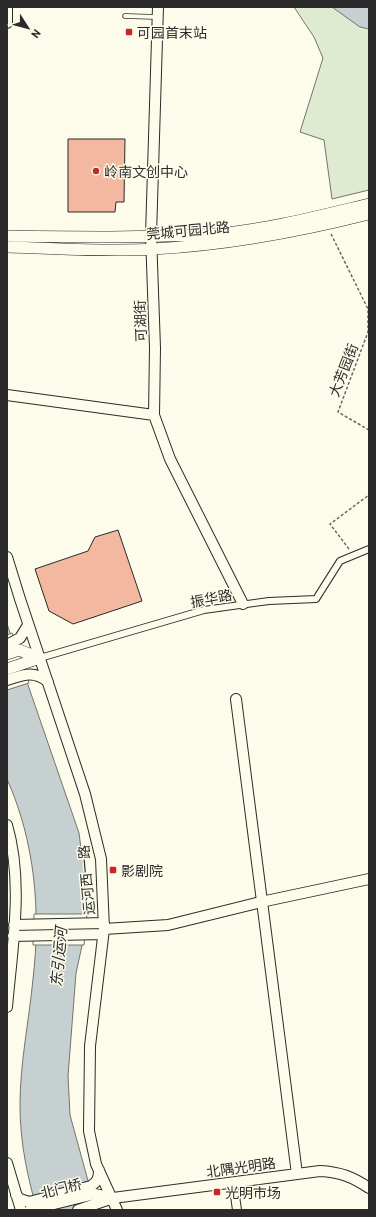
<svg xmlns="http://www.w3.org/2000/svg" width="376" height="1217" viewBox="0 0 376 1217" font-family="Barlow,'Noto Sans SC',sans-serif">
	<rect width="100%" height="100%" fill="#fdfbea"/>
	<path fill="#deebd1" stroke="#74746e" d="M294,7H369V190L332,199L324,140L300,132L323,58L314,37Z"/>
	<path fill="#c7d0d0" stroke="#74746e" d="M332,7H369V29L360,27Z
		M7,624L79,833L84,872L85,908L83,941L76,973L68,1076L70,1115L96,1210H37C27,1175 20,1142 20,1105C20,1063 29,1021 33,979C41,911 35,842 7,779Z"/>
	<path fill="#fdfbea" stroke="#74746e" d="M12,633L29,683L7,690V635Z
		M34,914H87L84,945H33Z"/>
	<path fill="#f2b8a0" stroke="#2b2b2b" d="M68,139H125L124,202H116L115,212H68Z
		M118,530L142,601L73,624L49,611L35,569L88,551L95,537Z"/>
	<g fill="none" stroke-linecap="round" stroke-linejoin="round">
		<g stroke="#2b2b2b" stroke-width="5.5">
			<path id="service" d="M125,16L157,17"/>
		</g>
		<g stroke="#2b2b2b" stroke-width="8">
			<path id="pedestrian" d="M40,658L204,610L269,601L316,599L340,561L369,549"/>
		</g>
		<g stroke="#2b2b2b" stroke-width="10">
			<path id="minor" d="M233,1182L237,1210"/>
		</g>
		<g stroke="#2b2b2b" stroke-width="12">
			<path id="tertiary" d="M158,7L151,235L155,348L154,415L170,459L243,604
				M7,23V7
				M7,395L154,415
				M7,557L20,599L85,794L101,859L104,929L90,1046L89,1131L96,1164L117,1210
				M7,645L20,638L28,625
				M7,680C23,675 34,670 48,682
				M236,699L297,1174
				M7,825C24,883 12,948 7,1007
				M14,925L104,923
				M104,929L168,925L261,902L369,879
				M13,936L103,934
				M7,1163L21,1210
				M16,1195L20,1199L29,1202L91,1186C98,1181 99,1178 99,1170
				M30,1210L95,1194L113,1198
				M78,1210L113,1198L320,1171C340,1172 353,1177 369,1188"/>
		</g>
		<g stroke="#2b2b2b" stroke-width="12">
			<path id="secondary" d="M7,236C76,237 145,238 214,234C266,230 319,216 369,204
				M7,247C55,248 105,252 153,249C226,245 298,232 369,214
				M7,654L19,650L40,658
				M7,669L40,658"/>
		</g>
		<path stroke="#6a6964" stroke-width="1.5" stroke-dasharray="3 2" stroke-linecap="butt" d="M331,234L368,309V332L338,412L369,430
			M349,549L330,524L369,495"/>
		<use href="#service" stroke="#fdfbea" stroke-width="4"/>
		<use href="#pedestrian" stroke="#fdfbea" stroke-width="6"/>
		<use href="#minor" stroke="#fdfbea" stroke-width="8"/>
		<use href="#tertiary" stroke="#fdfbea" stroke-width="10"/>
		<use href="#secondary" stroke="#fdfbea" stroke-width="11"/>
	</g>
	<g fill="#c62828" stroke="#fdfbea" stroke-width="1.5">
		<rect x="125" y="28" width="8" height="8" rx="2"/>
		<circle cx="96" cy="171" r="4"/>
		<rect x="109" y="866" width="8" height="8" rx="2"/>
		<rect x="213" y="1188" width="8" height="8" rx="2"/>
	</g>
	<g text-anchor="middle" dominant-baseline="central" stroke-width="3" stroke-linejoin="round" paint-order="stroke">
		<g font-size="14" fill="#2b2b2b" stroke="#fdfbea" text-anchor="start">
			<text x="137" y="32">可园首末站</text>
			<text x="104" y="171">岭南文创中心</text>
			<text x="121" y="870">影剧院</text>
			<text x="225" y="1192">光明市场</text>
		</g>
		<g font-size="14" fill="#2b2b2b" stroke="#fdfbea">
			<text transform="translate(188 230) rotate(-5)">莞城可园北路</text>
			<text transform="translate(140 321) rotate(-92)">可湖街</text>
			<text transform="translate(343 370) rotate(-69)">大芳园街</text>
			<text transform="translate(211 598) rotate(-11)">振华路</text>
			<text transform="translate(86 880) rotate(-95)">运河西一路</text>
			<text transform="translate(241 1167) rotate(-8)">北隅光明路</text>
			<text transform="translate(61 1188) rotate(-14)">北门桥</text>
		</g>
		<g font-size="15" font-style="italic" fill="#2b2b2b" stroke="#fdfbea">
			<text transform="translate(58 957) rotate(-85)">东引运河</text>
		</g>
	</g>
	<rect width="376" height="1217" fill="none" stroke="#2b2b2b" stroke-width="16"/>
	<g transform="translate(28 28) rotate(126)" stroke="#fdfbea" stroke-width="3" paint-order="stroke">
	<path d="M0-3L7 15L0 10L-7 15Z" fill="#2b2b2b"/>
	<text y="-6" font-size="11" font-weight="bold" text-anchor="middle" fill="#2b2b2b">N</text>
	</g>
</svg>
